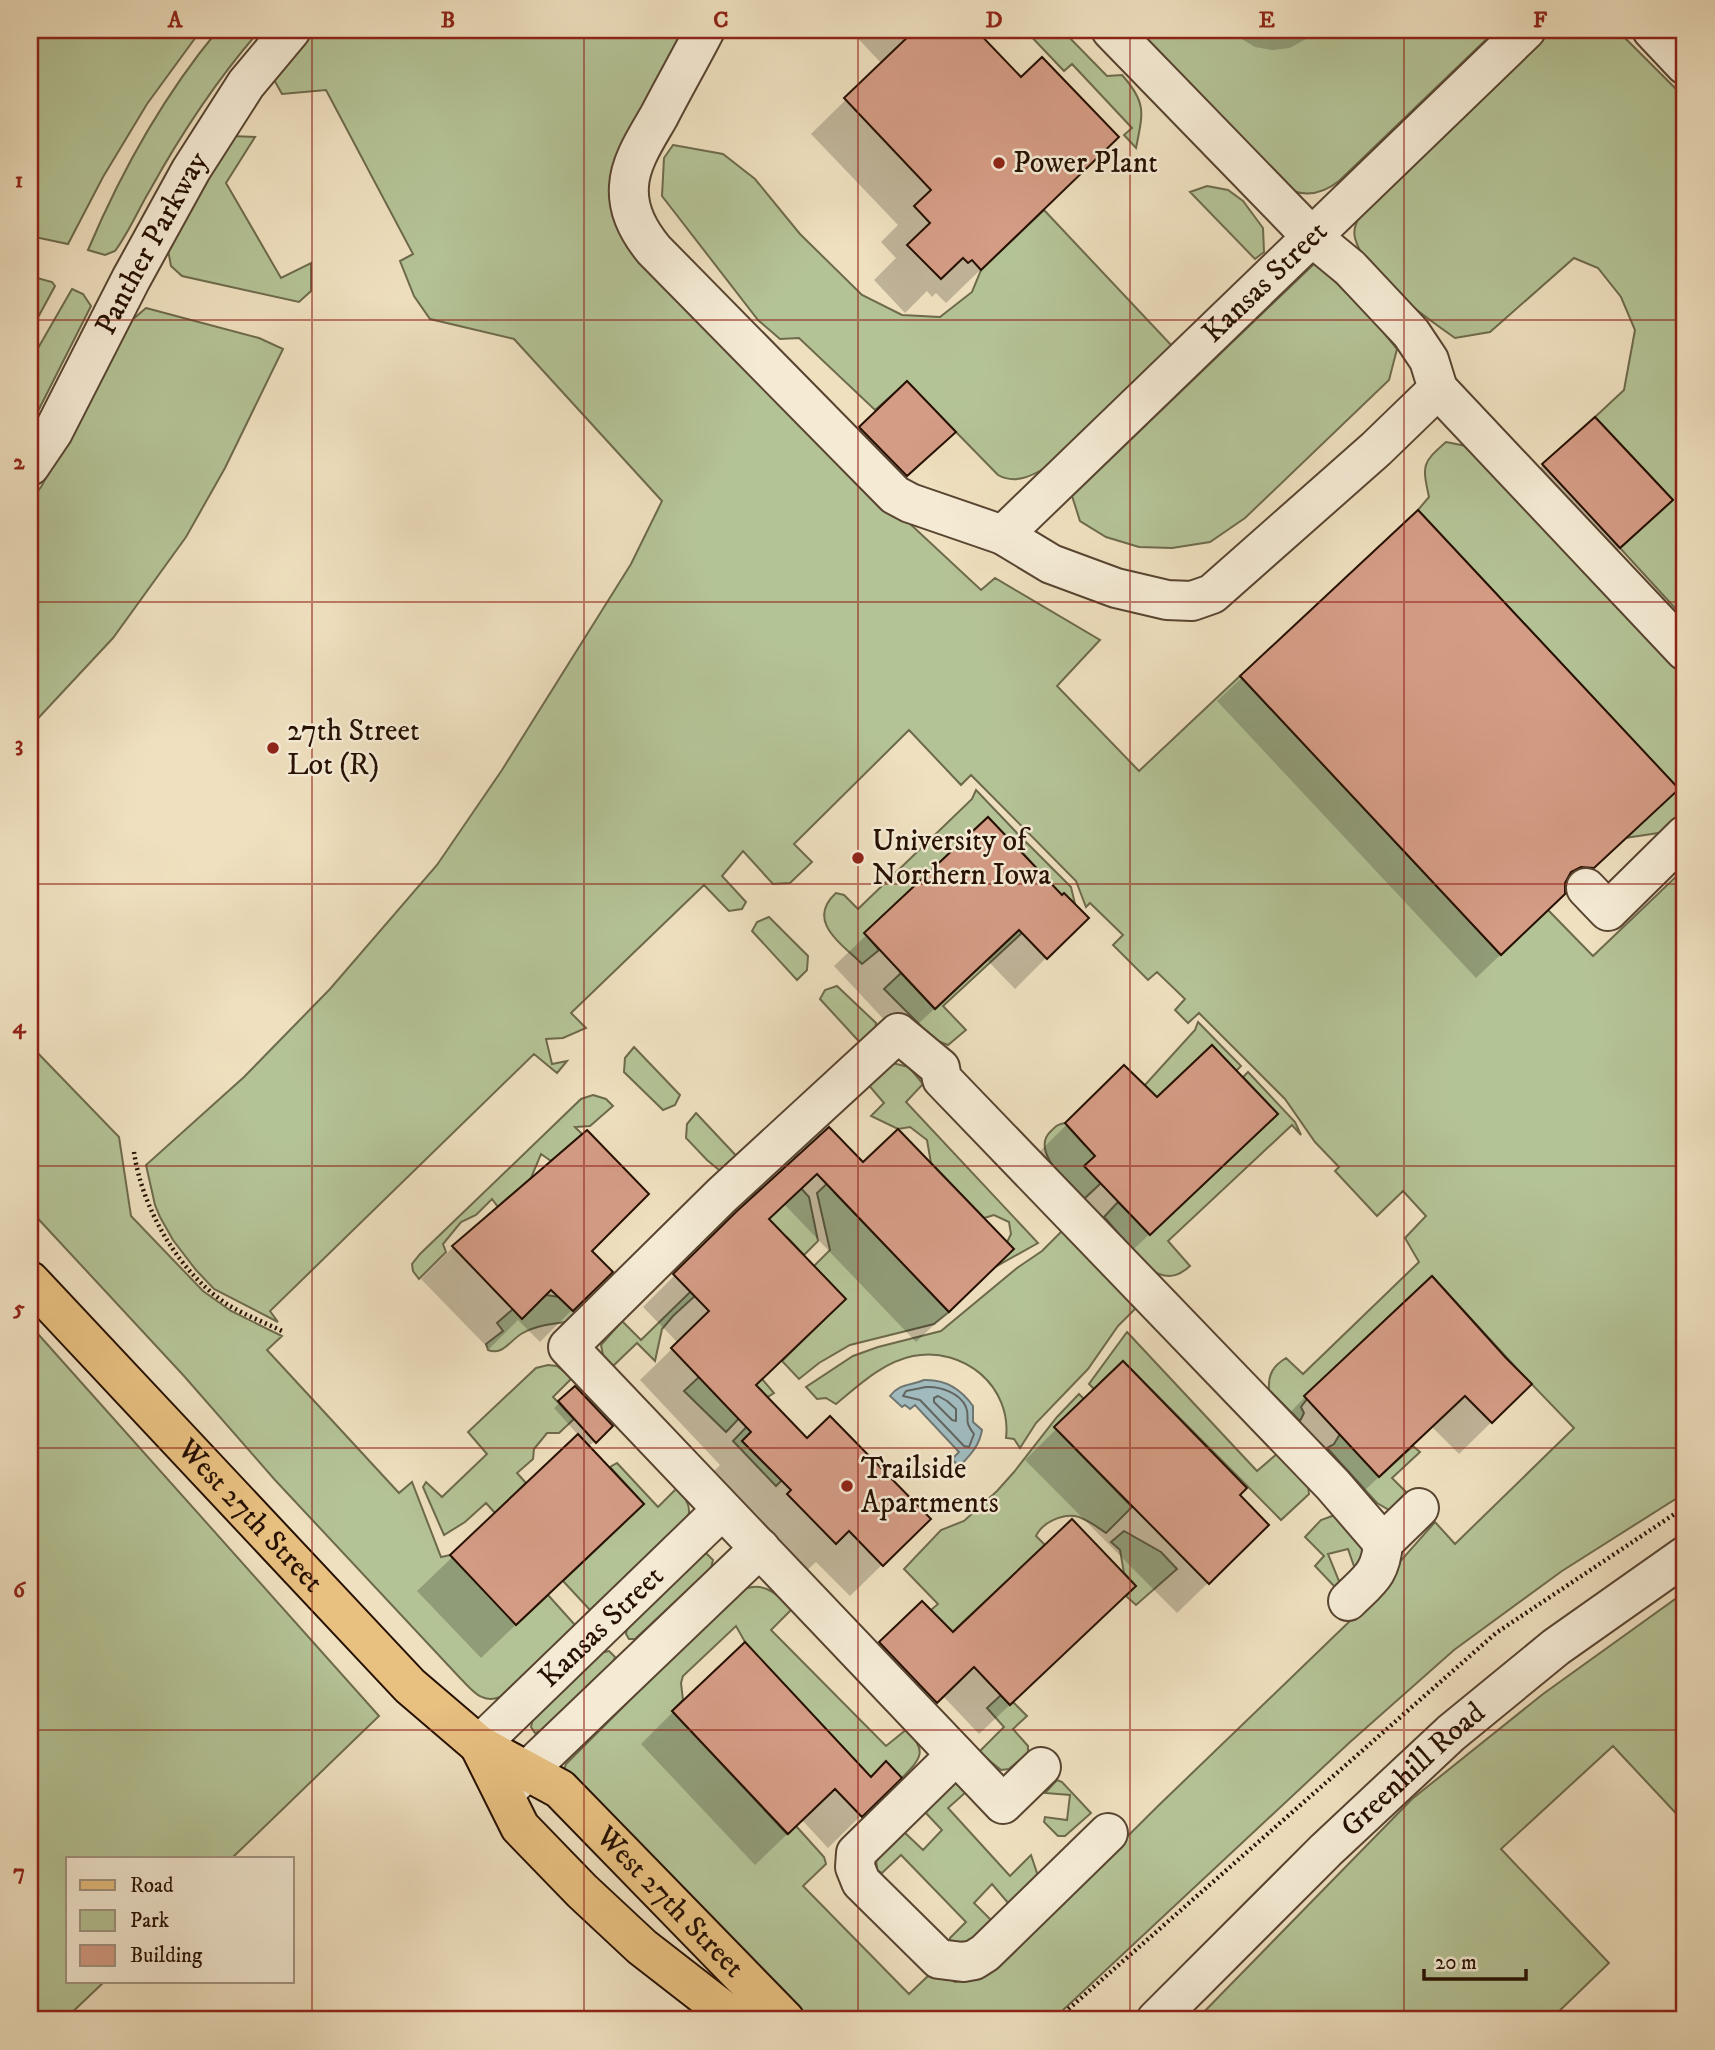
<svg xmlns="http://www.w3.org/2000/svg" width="1715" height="2050" viewBox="0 0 1715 2050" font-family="'IM FELL DW Pica',serif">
	<rect width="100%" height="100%" fill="#efe0bf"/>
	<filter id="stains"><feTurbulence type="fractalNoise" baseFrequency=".00286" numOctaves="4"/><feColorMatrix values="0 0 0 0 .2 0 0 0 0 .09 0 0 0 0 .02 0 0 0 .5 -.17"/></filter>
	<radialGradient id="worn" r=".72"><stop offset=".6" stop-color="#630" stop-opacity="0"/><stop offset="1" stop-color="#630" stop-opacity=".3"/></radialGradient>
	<path fill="#b4c396" stroke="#6d6a4c" stroke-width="2" d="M30,30H201L147,104L103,177L68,244L30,236Z
		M218,30H260C218,78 181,134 150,190C138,210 129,232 115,251L105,255L88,250C121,172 164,95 218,30Z
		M316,30H685L616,206L849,467L981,590L995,578L1100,640L1057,686L1139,771L1240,676L1501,955L1548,910L1593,956L1685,868V1493L1562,1571L1454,1650L1349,1743L1061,2012L1046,2020H795L562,1775L566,1764L737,1593C759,1578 776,1592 792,1609L771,1630L886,1746L907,1729C927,1752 922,1757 902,1778L886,1762L860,1788L745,1642L736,1626L683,1676L681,1683L683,1700L672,1711L787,1834L796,1826L824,1857L826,1864L803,1886L909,1994L927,1977L939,1973L955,1982L981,1979L1017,1946L1158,1806L1381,1591L1397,1565L1435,1522L1455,1544L1574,1428L1519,1371L1432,1276L1305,1396L1307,1399L1301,1407L1304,1413L1300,1421L1269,1390C1268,1374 1273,1366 1286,1358L1303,1374L1419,1262L1405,1238L1426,1216L1403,1191L1377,1216L1335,1171L1339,1167L1315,1142L1285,1099L1199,1013L1188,1023L1175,1010L1185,999L1157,972L1148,980L1113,945L1123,935L1090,903L1086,907L1076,881L971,775L961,785L909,730L794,844L812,862L790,883L773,884L743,851L722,876L746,902L742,909L729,911L704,885L571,1013L586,1028L563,1038L546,1039L552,1064L567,1061L557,1073L534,1054L270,1311L278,1322L214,1289L196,1270L173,1240L160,1217L155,1205L146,1165L244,1077L330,989L437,865L502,770L631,564L662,501L514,339L430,319L414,296L400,261L413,254L326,90L282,94L273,78Z
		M1025,30H1062L1107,76L1122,75C1147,103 1143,113 1136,148L1124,135L1132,128L1072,64L1064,71Z
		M1132,30H1496L1339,181C1325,192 1310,197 1293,191Z
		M1550,30H1617L1685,98V619L1620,548L1673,500L1595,417L1624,390L1635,330L1621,297L1598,268L1574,258L1490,332L1455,338C1425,317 1365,275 1355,238C1353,230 1356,224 1359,217Z
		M231,136L255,137L226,183L281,278L311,263V291L299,302L182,276L171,266L168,250Z
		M673,145L723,154L755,179L800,234L862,295L902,315L940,317L972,292L981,270L1044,210L1172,346L1045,468C1030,477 1014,484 998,475L907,382L875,410L799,338L780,339L758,320L662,196L664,158Z
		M1207,186L1228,190L1243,201L1263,228L1264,252L1255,259L1190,192Z
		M1316,262L1375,322L1397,349L1389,380L1245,518L1210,542L1172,548L1139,547L1106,537L1080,521L1072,496Z
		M30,276L52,282L55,286L30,332Z
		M72,289L83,294L91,306L30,427V362Z
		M146,308L259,338L283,349L225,468L186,537L113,638L30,727V501L41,487L132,320Z
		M1446,442L1471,447L1685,677V811L1665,832L1625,838L1678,788L1418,510L1429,497C1422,465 1422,463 1446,442Z
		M976,790L1019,835L1013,843L988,817L865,933L879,950L862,964C842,944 805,921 836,893L844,895L858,909L972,799Z
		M1026,842L1071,887L1075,904L1064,894L943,1006L966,1030L948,1045L935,1040L884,989L901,973L935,1009L1059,893L1020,850Z
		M769,917L808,956L807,970L797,980L752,931L757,922Z
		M837,986L876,1023L875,1038L865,1048L820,999L825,990Z
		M1198,1022L1241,1066L1236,1071L1212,1045L1101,1183L1084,1199C1070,1185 1029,1151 1051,1131C1056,1126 1058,1124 1065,1123L1084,1144L1145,1085L1195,1030Z
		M30,1045L119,1137L131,1216L203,1291L231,1311L282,1336L267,1350L399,1493L412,1482L441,1557L450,1555L518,1623L548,1595L575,1625L500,1697C482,1704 473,1691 461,1679L275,1480L184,1376L30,1210Z
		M634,1047L680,1095L675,1105L663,1110L624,1072L625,1058Z
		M892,1063L909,1067L923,1084L906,1102L1038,1243L995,1267L1011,1234L1009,1222L994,1215L984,1218L931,1163L927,1140L910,1127L898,1129L871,1116L884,1103L866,1082Z
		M1248,1072L1295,1122L1301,1135L1292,1125L1168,1241L1190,1266C1181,1274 1172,1279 1159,1274C1147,1270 1115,1228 1104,1217L1118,1202L1150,1234L1278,1114L1243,1077Z
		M593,1095L606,1099L613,1106L590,1126L575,1127L582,1134L551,1161L541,1154L531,1178L498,1207L492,1199L476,1215L461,1222L443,1244L446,1252L419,1279L413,1271L412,1264L420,1254L581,1099Z
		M696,1113L742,1162L725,1175L707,1160L686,1138L687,1124Z
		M851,1161L834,1192L949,1312L934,1324L850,1345L819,1363L799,1379L782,1361L845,1299L814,1266L830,1250L817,1193Z
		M799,1186L809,1197L818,1241L804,1255L787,1237L759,1228L771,1216L752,1196L758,1188L769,1192Z
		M1063,1230L1137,1307L1118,1326L1088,1369L1036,1423L1020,1448L1014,1439L1006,1438C1012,1387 964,1346 913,1356C883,1362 859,1385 836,1404L826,1398L817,1399L806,1387L853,1356L878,1347L941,1331L1017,1268L1042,1251Z
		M690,1292L697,1294L673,1316L662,1329L655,1361L637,1343L611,1368L604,1360L601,1345L622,1321L641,1340Z
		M546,1295L559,1297L580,1318L574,1321C556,1323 536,1325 521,1334C510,1341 502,1356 488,1350L486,1344L503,1331L497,1323L513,1309Z
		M30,1325L379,1716L231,1859H68V1982H104L64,2020H30Z
		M1127,1332L1257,1471L1278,1453L1308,1486L1309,1494L1281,1520L1123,1361L1094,1389L1089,1384Z
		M548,1365L557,1366L572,1378L553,1397L574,1419L559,1433H547L534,1449L533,1459L517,1473L526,1483L495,1513L486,1503L465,1522L444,1535L423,1487L426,1482L442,1497L487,1454L468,1432L536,1368Z
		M699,1377L762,1379L774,1393L747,1410L726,1432L684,1391Z
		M1079,1394L1084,1399L1055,1428L1132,1507L1106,1533C1097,1527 1086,1518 1075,1516C1061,1514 1042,1523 1036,1536L1045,1545L946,1638L931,1610L938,1604L904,1569L941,1530L964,1521L997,1491L1014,1472L1057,1417Z
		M771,1412L742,1441L770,1469L792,1470L776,1486L733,1441L757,1416Z
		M1340,1434L1380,1476L1413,1446L1420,1452L1392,1478L1409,1495L1389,1510L1377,1503L1327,1448L1334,1444Z
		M617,1463L658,1507L677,1488C683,1495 690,1503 689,1513C687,1526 605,1596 590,1610L563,1581L644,1504L610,1467Z
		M1335,1515C1356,1533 1374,1543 1356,1572L1348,1549L1328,1554L1341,1586H1334L1315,1566L1324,1556L1305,1537L1321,1520Z
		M1124,1531L1161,1552L1177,1569L1136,1605L1126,1596L1136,1586L1124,1573L1120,1550L1111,1542Z
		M704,1554H707L713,1560L711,1568L635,1639H629L626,1634L627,1628Z
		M1685,1592V1823L1613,1746L1501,1849L1609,1963L1550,2020H1196L1412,1799L1543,1694Z
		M609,1651L615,1657L612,1665L546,1730L535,1733L531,1727L533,1718L600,1653Z
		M1001,1695L1010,1705L1013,1702L1027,1716L1013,1729L1028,1746V1753L1009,1769L1001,1770L979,1752L1004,1727L987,1708Z
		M1057,1780L1062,1782L1091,1813L1065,1836H1058L1044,1822L1045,1817L1067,1820L1070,1795L1045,1793Z
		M956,1782L966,1792L948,1808L1010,1876L1031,1855L1038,1876L1009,1904L992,1884L974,1903L993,1922L972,1943L950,1947V1938L966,1922L901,1855L882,1873L877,1870L876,1858L903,1831L923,1850L942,1830L924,1811L933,1796Z"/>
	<path fill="#a0babd" stroke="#6f7672" stroke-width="2" d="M924,1380C946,1379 961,1389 973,1406V1422L982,1430C979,1447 970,1455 959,1467L952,1459L959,1452L915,1405L910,1409L905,1405L902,1407L890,1396C900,1383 910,1386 924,1380Z"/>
	<path fill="#0003" d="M850,30H973L1021,80L1082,172L946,303L936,293L932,297L927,291L905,313L874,280L896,258L881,242L898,225L811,134L882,64Z
		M1232,30H1316L1306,39L1290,48L1272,50L1255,47L1240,38Z
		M907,384L953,432L901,480L855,434Z
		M1543,465L1653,518L1601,565L1525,483Z
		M1418,512L1652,813L1568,891H1563L1539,918L1476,978L1217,701Z
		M988,819L1062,898L1086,918L1015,989L987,960L902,1039L834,966Z
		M1124,1068L1157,1100L1245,1144L1118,1264L1035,1156Z
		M828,1129L980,1281L916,1342L784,1204L767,1220L754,1386L807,1441L929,1519L850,1596L816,1562L803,1574L712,1473L720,1465L640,1380L678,1343L643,1307L738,1212Z
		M587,1133L590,1251L610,1272L540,1342L518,1320L489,1349L421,1279L453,1247Z
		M1123,1363L1238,1495L1236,1556L1177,1613L1025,1460Z
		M1530,1384L1459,1454L1432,1427L1346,1508L1273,1430L1305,1397Z
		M575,1388L611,1426L588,1447L642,1504L481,1658L417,1591L579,1436L554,1408Z
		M1104,1616L979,1734L943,1696L906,1732L850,1673L880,1643Z
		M673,1712L871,1779L899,1778L828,1848L802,1820L755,1865L641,1744Z"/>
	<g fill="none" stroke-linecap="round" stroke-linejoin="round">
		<path stroke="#636560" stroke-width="2" d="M926,1387C940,1386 960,1393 966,1407C971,1420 962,1418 974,1434L969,1447L964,1446L920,1400L903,1396L906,1391Z
			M938,1396L947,1401L956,1409V1421L952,1420L934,1402V1398Z"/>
	</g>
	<path fill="#d59c85" stroke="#261002" stroke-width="2" d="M915,30H976L1021,77L1042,57L1119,137L981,270L972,260L968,263L963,258L941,279L907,245L930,223L914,206L931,190L844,98Z
		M907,381L956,432L907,476L859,427Z
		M1595,417L1673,500L1620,548L1542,464Z
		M1418,510L1679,789L1594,868L1581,867L1571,872L1565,883V894L1501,955L1240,676Z
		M988,817L1062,895L1064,893L1089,918L1047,959L1019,930L935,1009L864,933Z
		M1212,1045L1278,1114L1150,1235L1084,1166L1095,1156L1065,1123L1124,1065L1157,1097Z
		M829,1127L863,1162L898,1129L1014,1249L949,1312L817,1174L769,1219L846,1299L756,1385L807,1438L830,1416L931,1519L883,1566L849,1531L836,1544L787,1494L791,1490L742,1441L751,1432L671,1348L709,1311L673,1274L737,1211Z
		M587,1130L649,1194L592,1251L613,1272L573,1311L551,1290L522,1319L452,1246Z
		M1432,1276L1506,1358L1532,1384L1492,1423L1465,1396L1379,1477L1304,1396Z
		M1123,1361L1247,1488L1240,1495L1269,1525L1209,1584L1054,1427Z
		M575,1386L613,1426L596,1443L558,1401Z
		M578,1434L644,1504L516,1625L450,1555Z
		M1072,1519L1136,1586L1010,1705L974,1667L937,1703L879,1642L922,1601L953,1632Z
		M745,1642L871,1777L886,1761L902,1778L862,1817L835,1789L788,1834L672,1711Z"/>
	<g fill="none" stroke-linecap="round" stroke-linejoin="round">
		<g stroke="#584431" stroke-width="42">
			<g id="minor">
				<path d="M705,30C690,59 674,87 659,116C647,137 630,162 629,186C627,211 639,232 654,250L895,495L910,503L1003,535L1051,564L1116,588L1167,600L1192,601L1212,594L1376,449L1438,389L1429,360L1411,333L1350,268L1311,236L1111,30"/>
				<path d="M1652,30L1685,65"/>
				<path d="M1438,389L1685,651"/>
				<path id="s1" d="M30,466L53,432L131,279L191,170L246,84L291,30"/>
				<path id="s2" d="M1003,535L1526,30"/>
				<path d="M1586,888L1608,911L1685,835"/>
				<path d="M1348,1601C1369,1580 1381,1574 1383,1543L1419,1508"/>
				<path id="s3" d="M479,1745L722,1510"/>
				<path d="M956,1755L856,1853L855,1867L861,1882L939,1959L963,1962L974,1960L985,1953L1108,1833"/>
				<path d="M1041,1767L1003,1804L568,1347L722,1195L898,1033L940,1068L942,1079L1333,1485L1383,1543"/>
				<path d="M505,1792L760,1548"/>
				<path id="s4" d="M1156,2020L1326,1850L1451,1733L1556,1647L1685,1556"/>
			</g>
		</g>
		<g stroke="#261002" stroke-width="42">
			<g id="major">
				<path id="s5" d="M30,1281L410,1686L479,1745L560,1789L785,2020"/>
				<path d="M479,1745L520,1827L582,1891L642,1947L736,2020"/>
			</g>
		</g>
		<path stroke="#261002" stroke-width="4.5" stroke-dasharray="2 3.5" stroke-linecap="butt" d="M134,1152C142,1209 180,1275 230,1306C247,1316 266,1323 284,1332
			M1056,2020L1496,1633L1685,1507"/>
		<use href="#minor" stroke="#f5ebd5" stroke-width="38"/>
		<use href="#major" stroke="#e8c080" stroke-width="38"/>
	</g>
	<path fill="none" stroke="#8f2418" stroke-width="2" stroke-opacity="0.55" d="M312,30V2020M584,30V2020M858,30V2020M1130,30V2020M1404,30V2020M30,320H1685M30,602H1685M30,884H1685M30,1166H1685M30,1448H1685M30,1730H1685"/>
	<g fill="#8f2418" stroke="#f5ebd5" stroke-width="2.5">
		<circle cx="999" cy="163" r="7"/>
		<circle cx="273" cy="748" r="7"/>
		<circle cx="858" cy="858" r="7"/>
		<circle cx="847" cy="1486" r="7"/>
	</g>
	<g text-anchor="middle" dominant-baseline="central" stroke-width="5" stroke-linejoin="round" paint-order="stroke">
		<g font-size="30" fill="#261002" stroke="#f5ebd5" text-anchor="start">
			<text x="1013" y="163">Power Plant</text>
			<text x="287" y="731">27th Street<tspan x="287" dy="34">Lot (R)</tspan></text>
			<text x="872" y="841">University of<tspan x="872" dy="34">Northern Iowa</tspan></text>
			<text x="861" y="1469">Trailside<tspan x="861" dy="34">Apartments</tspan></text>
		</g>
		<g font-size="30" fill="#261002" stroke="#f5ebd5">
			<text stroke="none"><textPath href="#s1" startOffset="254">Panther Parkway</textPath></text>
			<text stroke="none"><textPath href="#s2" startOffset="364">Kansas Street</textPath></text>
			<text stroke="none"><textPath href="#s5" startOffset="322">West 27th Street</textPath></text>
			<text stroke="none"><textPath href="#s3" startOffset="170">Kansas Street</textPath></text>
			<text stroke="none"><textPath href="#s4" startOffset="359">Greenhill Road</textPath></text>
			<text stroke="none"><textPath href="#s5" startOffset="896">West 27th Street</textPath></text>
		</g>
	</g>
	<rect width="1715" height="2050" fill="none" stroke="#efe0bf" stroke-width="77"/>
	<rect x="66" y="1857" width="228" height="126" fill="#f5ebd5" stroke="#a29381" stroke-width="2"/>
	<rect x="80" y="1880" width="35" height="10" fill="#e8c080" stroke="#a29381" stroke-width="2"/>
	<text x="130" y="1892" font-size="21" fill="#261002">Road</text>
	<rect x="80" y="1910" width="35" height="21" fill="#b4c396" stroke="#a29381" stroke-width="2"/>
	<text x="130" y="1927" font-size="21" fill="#261002">Park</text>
	<rect x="80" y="1945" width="35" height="21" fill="#d59c85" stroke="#a29381" stroke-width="2"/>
	<text x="130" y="1962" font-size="21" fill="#261002">Building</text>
	<path d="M1424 1969v10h102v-10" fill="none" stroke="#261002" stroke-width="3.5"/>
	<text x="1435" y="1969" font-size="21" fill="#261002" stroke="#f5ebd5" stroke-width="5" paint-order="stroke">20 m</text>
	<rect x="38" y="38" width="1638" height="1973" fill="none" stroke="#8f2418" stroke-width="2.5"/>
	<g font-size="23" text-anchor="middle" font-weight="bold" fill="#8f2418">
		<text x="175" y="27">A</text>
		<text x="448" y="27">B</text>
		<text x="721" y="27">C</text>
		<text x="994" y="27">D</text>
		<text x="1267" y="27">E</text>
		<text x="1540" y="27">F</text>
		<text x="19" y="187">1</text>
		<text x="19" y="469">2</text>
		<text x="19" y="751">3</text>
		<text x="19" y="1033">4</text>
		<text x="19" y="1315">5</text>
		<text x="19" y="1597">6</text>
		<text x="19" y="1879">7</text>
	</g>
	<rect width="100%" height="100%" filter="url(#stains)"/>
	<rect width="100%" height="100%" fill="url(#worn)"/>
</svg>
